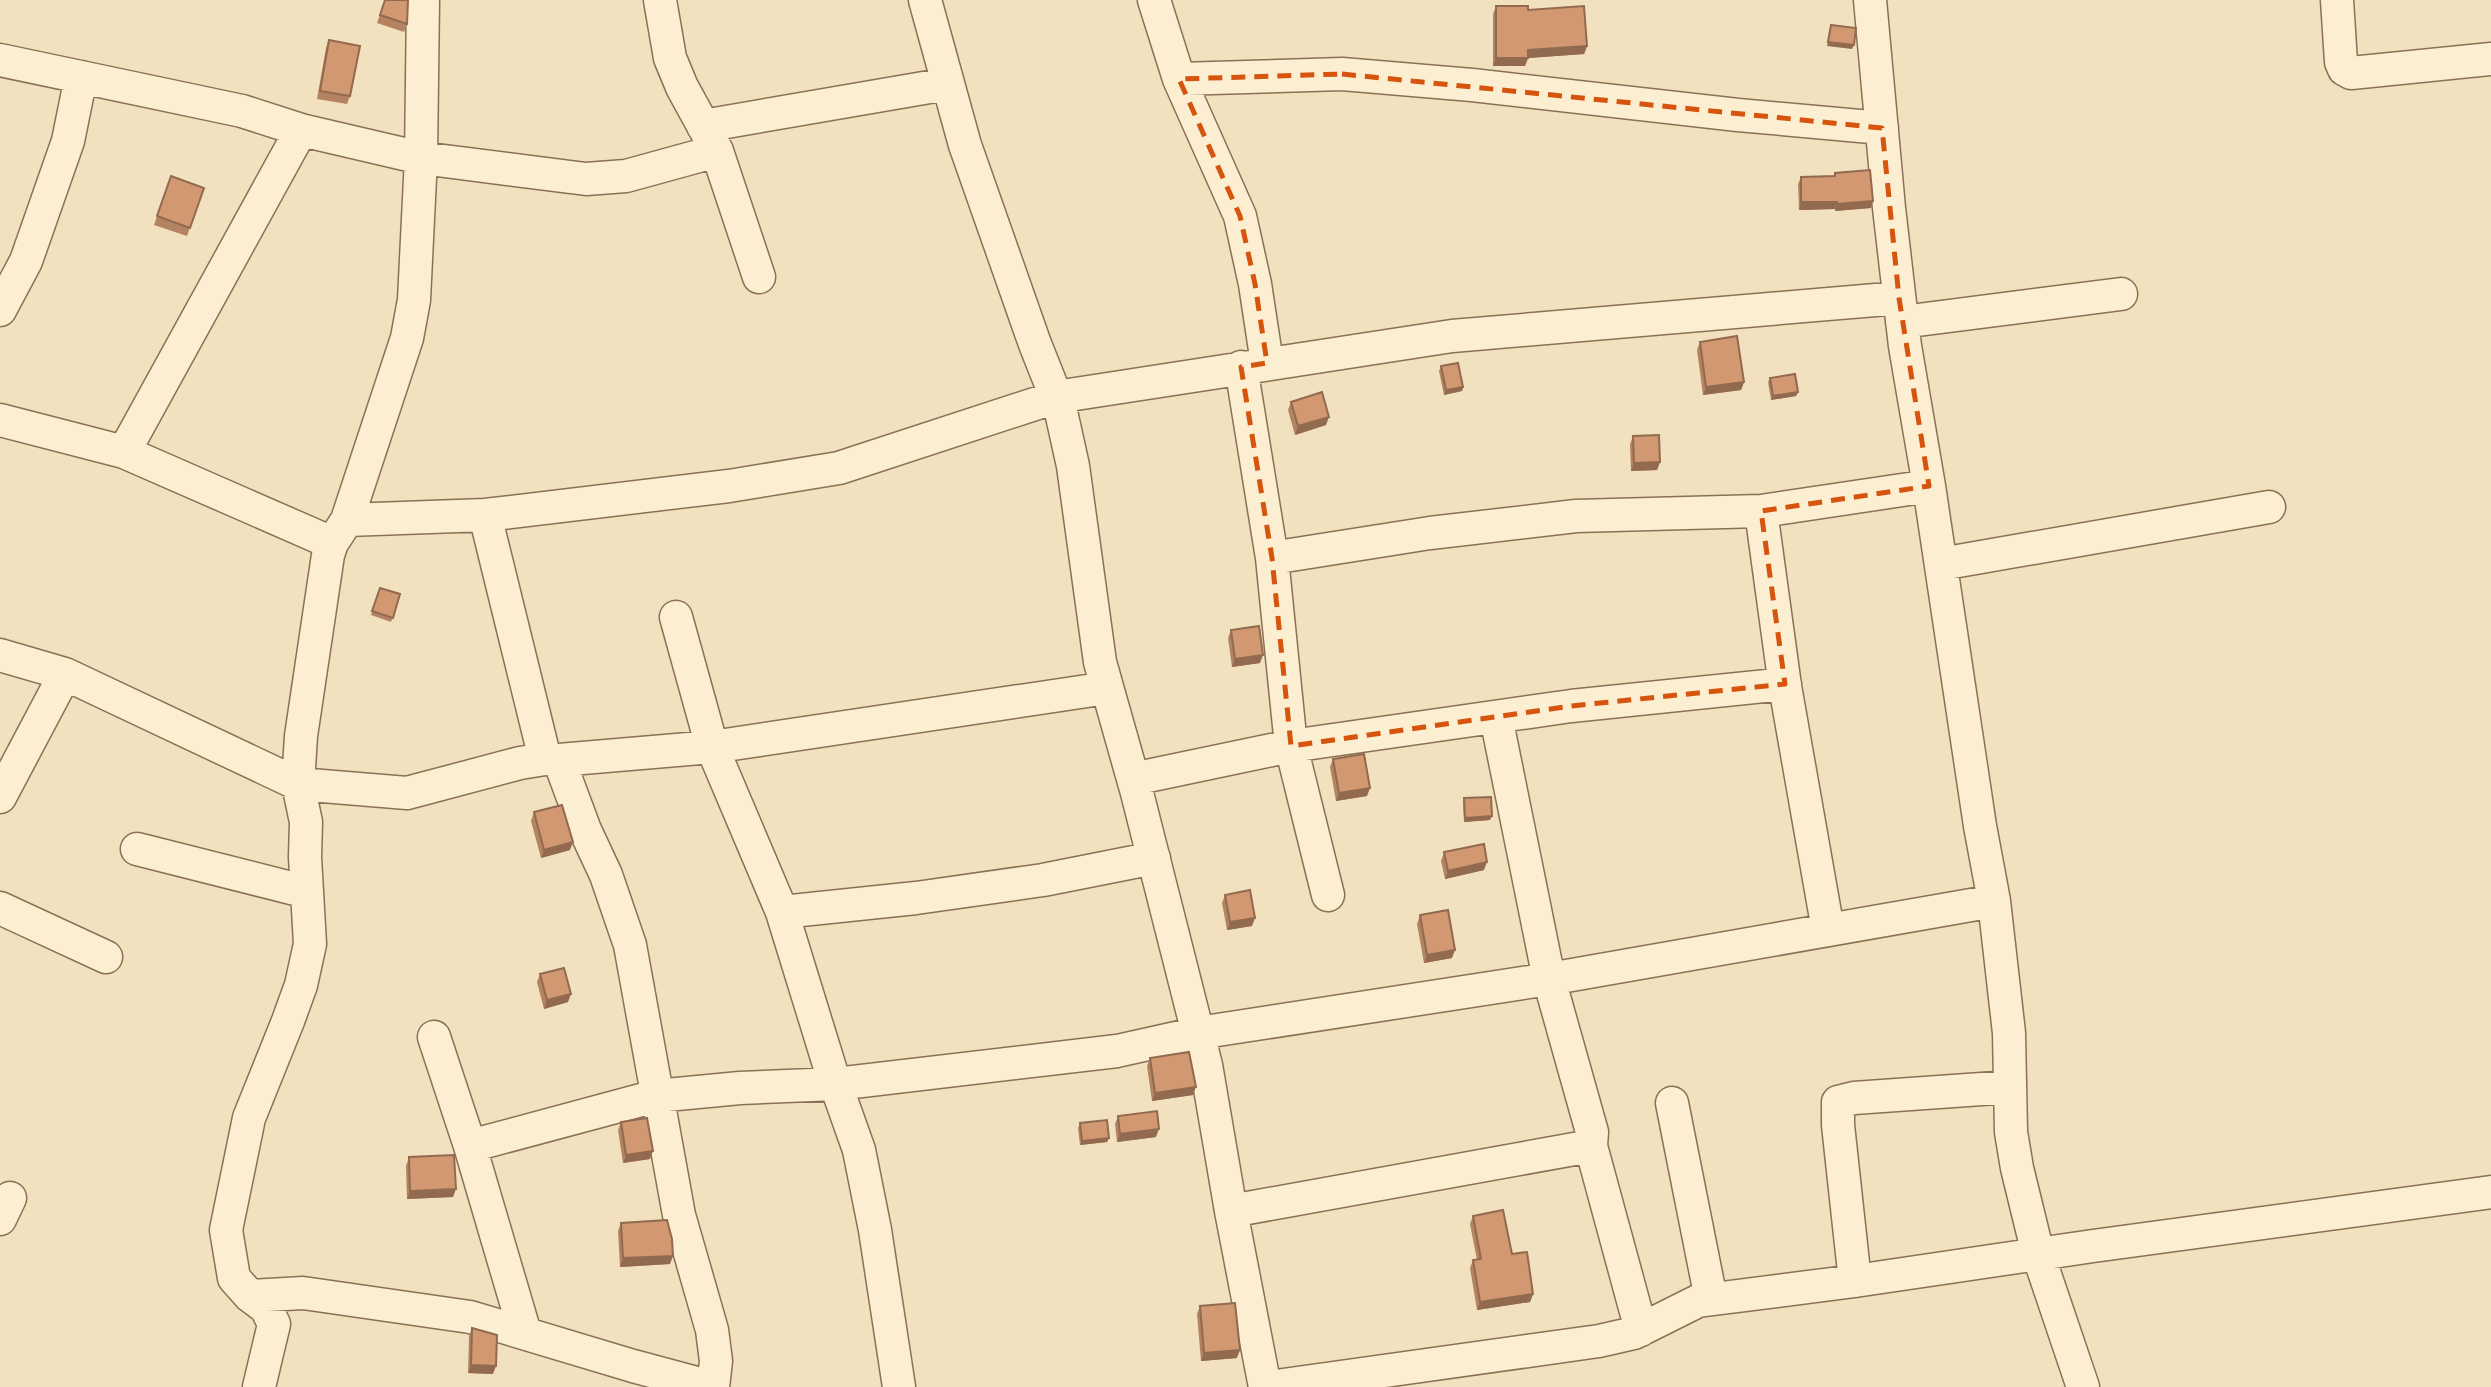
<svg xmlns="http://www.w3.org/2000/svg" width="2491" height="1387" viewBox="0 0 2491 1387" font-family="'Libre Baskerville',serif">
	<rect width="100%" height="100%" fill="#f1e1be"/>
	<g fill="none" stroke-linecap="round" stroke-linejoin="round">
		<g stroke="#8a7155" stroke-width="35">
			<path id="minor" d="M660,0L670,58L682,87L717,151L759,277
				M925,0L965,145L1035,344L1060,407L1073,466L1100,662L1137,793L1206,1065L1231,1211L1265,1387
				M1154,0L1179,79L1240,216L1255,284L1267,363
				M1870,0L1889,208L1905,346L1929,486L1980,826L1994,901L2009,1033L2011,1132L2017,1168L2038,1254L2083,1387
				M2337,0L2341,62L2344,69L2351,73L2491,59
				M0,60L242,111L301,130L421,158L586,179L626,176L717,151
				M1179,79L1342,74L1472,85L1738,115L1882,128
				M703,126L947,84
				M0,310L26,261L68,141L81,77
				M1902,322L2121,294
				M1241,367L1272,558L1291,746L1328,895
				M0,420L124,452L332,543
				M124,452L301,130
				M1761,511L1785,686L1828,930
				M485,515L545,759
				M347,520L485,515L729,486L839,468L1056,397L1452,336L1899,298
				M1272,558L1430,533L1576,516L1761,511L1929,486
				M1941,564L2269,507
				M676,617L712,747L782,912L831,1071L859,1150L875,1230L899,1387
				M0,655L65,674L298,784L407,793L520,763L545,759L559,760L712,747L1107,688
				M1496,717L1549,979L1592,1132L1591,1146L1641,1330
				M559,760L585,830L606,875L630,945L679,1215L712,1330L716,1361L713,1387
				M1133,779L1291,746L1571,706L1785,684
				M0,797L65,674
				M137,849L307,892
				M0,908L106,957
				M782,912L916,898L1043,880L1154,858
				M434,1037L470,1146L525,1333
				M1672,1103L1711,1299
				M470,1146L656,1096L740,1088L836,1084L1117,1051L1198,1033L1549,979L1994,901
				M1231,1211L1591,1146
				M0,1219L10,1198
				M1855,1281L1838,1125V1102L1854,1098L2010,1087
				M250,1296L303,1293L470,1317L633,1366L711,1387
				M259,1387L274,1324L266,1308L250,1296L234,1278L226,1230L249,1118L288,1021L301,985L310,944L305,857L306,822L298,784L301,736L328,555L332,543L347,520L407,338L414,300L421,158L423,0
				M1270,1387L1599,1341L1634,1333L1698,1301L1855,1281L2093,1246L2491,1192"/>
		</g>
		<use href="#minor" stroke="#fbeed1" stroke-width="32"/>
	</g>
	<path fill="#b48361" d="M385,0L407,24L404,32L377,23Z
		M1496,6L1528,10L1587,46L1584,54L1528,58L1525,66H1493V14Z
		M329,40L350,96L347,104L317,99L326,48Z
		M1835,173L1871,208L1835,211V209L1799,210L1798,184L1801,177L1833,176Z
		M171,176L204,188L187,236L154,225Z
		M1700,342L1744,382L1741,390L1703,395L1697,350Z
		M1441,366L1463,387L1462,391L1444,395L1439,371Z
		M1770,378L1798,392L1796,396L1771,400L1768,382Z
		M1291,402L1326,425L1295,435L1288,410Z
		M1633,436L1660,462L1657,470L1631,471L1630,444Z
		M380,588L400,594L391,622L371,615Z
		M1231,630L1260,663L1232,667L1228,638Z
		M1333,759L1367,796L1336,801L1330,767Z
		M1464,798L1490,820L1464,822L1463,802Z
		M534,812L570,850L541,858L531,821Z
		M1444,852L1484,870L1445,879L1441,861Z
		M1225,895L1252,926L1227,930L1222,903Z
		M1420,915L1452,958L1424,963L1417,924Z
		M540,974L568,1002L544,1009L537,982Z
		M1150,1058L1193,1095L1152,1101L1147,1066Z
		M1118,1116L1156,1137L1117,1142L1115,1124Z
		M621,1122L650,1159L623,1163L618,1130Z
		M1080,1123L1109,1138L1107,1142L1080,1145L1078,1128Z
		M409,1157L453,1197L407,1199L406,1166Z
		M1473,1216L1512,1254L1533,1294L1530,1302L1477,1310L1470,1268L1473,1260H1477L1470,1224Z
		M621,1223L670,1264L620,1267L618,1231Z
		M1200,1306L1237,1358L1201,1361L1197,1314Z
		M472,1328L493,1374L468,1373L469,1336Z"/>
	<path fill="#926a4f" d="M1828,42L1854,45L1852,49L1827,46Z
		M1587,46L1584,54L1528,58L1525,66H1493L1496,58L1528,50Z
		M1873,201L1871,208L1835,211L1837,204Z
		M1801,202H1837L1835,209L1799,210Z
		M1744,382L1741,390L1703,395L1706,387Z
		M1463,387L1462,391L1444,395L1446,390Z
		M1798,392L1796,396L1771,400L1773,396Z
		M1329,417L1326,425L1295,435L1298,426Z
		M1660,462L1657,470L1631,471L1634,463Z
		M1263,655L1260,663L1232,667L1235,659Z
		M1370,788L1367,796L1336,801L1339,793Z
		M1492,816L1490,820L1464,822L1465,818Z
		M573,842L570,850L541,858L544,850Z
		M1487,862L1484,870L1445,879L1448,871Z
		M1255,918L1252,926L1227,930L1230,922Z
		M1455,950L1452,958L1424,963L1427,955Z
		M571,994L568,1002L544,1009L547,1000Z
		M1196,1087L1193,1095L1152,1101L1155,1093Z
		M1159,1129L1156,1137L1117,1142L1120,1134Z
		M1109,1138L1107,1142L1080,1145L1082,1141Z
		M653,1151L650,1159L623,1163L626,1155Z
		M456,1189L453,1197L407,1199L410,1191Z
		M673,1256L670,1264L620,1267L623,1258Z
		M1533,1294L1530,1302L1477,1310L1480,1302Z
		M1240,1350L1237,1358L1201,1361L1204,1353Z
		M471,1365L496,1366L493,1374L468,1373Z"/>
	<path fill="#d19871" stroke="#926a4f" stroke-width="2" d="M385,0H408L407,24L380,15Z
		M1496,6H1528V10L1584,6L1587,46L1528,50V58H1496Z
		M1831,25L1856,28L1854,45L1828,42Z
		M329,40L360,46L350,96L320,91Z
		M1870,170L1873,201L1837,204V202H1801V177L1835,176V173Z
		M171,176L204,188L190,228L157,216Z
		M1737,336L1744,382L1706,387L1700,342Z
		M1458,363L1463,387L1446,390L1441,366Z
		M1795,374L1798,392L1773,396L1770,378Z
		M1322,392L1329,417L1298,426L1291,402Z
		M1659,435L1660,462L1634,463L1633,436Z
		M380,588L400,594L393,618L372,611Z
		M1259,626L1263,655L1235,659L1231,630Z
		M1364,754L1370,788L1339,793L1333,759Z
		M1491,797L1492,816L1465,818L1464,798Z
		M562,805L573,842L544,850L534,812Z
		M1484,844L1487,862L1448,871L1444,852Z
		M1250,890L1255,918L1230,922L1225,895Z
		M1448,910L1455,950L1427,955L1420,915Z
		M564,968L571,994L547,1000L540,974Z
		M1189,1052L1196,1087L1155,1093L1150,1058Z
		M1157,1111L1159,1129L1120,1134L1118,1116Z
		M647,1118L653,1151L626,1155L621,1122Z
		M1107,1120L1109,1138L1082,1141L1080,1123Z
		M454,1155L456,1189L410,1191L409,1157Z
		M1503,1210L1512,1254L1527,1252L1533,1294L1480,1302L1473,1260L1481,1259L1473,1216Z
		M667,1220L672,1239L673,1256L623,1258L621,1223Z
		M1235,1303L1240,1350L1204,1353L1200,1306Z
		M472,1328L497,1335L496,1366L471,1365Z"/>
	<path fill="none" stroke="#d6540e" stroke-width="5" stroke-dasharray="14 9" stroke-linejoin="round" d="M1342,74L1882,128L1899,298L1929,486L1761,511L1785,684L1571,706L1291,746L1272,558L1241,367L1267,363L1255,284L1240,216L1179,79Z"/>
</svg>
